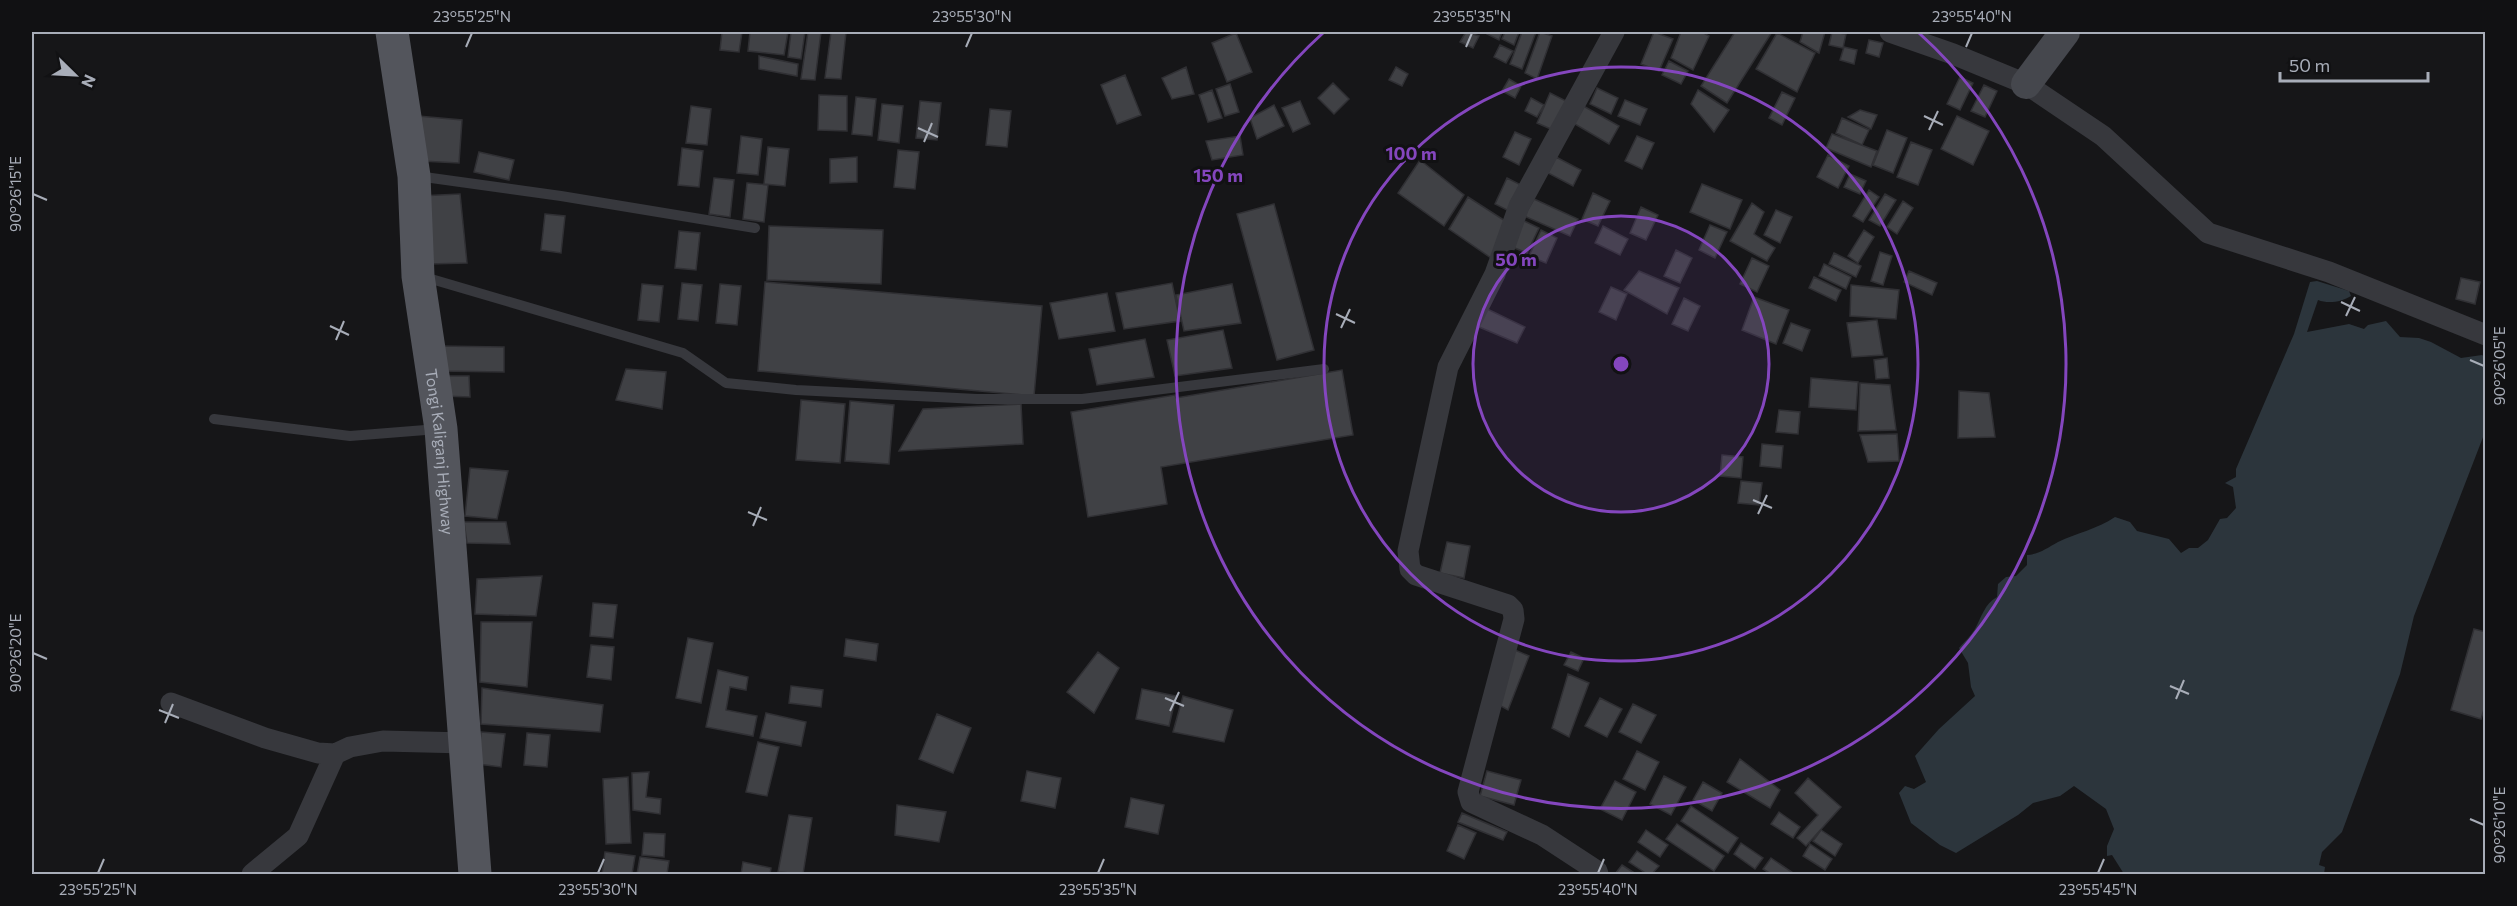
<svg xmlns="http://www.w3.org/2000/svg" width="2517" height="906" viewBox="0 0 2517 906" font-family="Commissioner,sans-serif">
	<rect width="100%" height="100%" fill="#161618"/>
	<path fill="#2c353c" d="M2317,281L2349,291L2351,296C2342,302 2328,304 2318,300L2307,332L2349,324L2364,329L2368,325L2386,321L2400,337L2419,338L2431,342L2461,358L2482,355L2485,357V432L2414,616L2400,674L2342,832L2322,852L2319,865L2325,867L2324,874H2124L2112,855L2107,856V846L2114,829L2106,809L2074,786L2060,796L2033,803L2018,815L1956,853L1940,845L1911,823L1899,793L1905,786L1914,789L1926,782L1915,756L1939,729L1975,696L1971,687L1968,663L1959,648C1964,642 1971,636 1975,629C1981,618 1985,603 1997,597L1998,584L2006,577L2016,576L2027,565V555C2040,554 2047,548 2058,542C2077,533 2097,529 2115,517L2130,522L2137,531L2169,539L2181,553L2189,548H2198L2208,540L2220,519L2227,518L2236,508L2233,487L2225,483L2236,477V469L2294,334L2310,282Z"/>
	<path fill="#404145" stroke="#303034" stroke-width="1.5" d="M722,32H742L739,52L720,50Z
		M750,32H788L784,55L748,51Z
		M791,32H805L801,59L788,57Z
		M808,32H821L815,80L801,79Z
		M831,32H846L841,79L825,78Z
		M1466,32L1479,36L1473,48L1460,42Z
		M1488,32H1502L1499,40L1487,34Z
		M1505,32H1519L1514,45L1502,39Z
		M1522,32H1536L1522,69L1510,64Z
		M1540,32L1552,36L1537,79L1525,73Z
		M1654,32L1673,39L1659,71L1641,64Z
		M1681,32H1702L1709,36L1693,70L1671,58Z
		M1735,32H1772L1727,103L1701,86Z
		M1803,32H1825L1819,53L1800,42Z
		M1832,32L1846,34L1843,48L1829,45Z
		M1236,33L1252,72L1227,82L1212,43Z
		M1777,33L1815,53L1797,92L1756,69Z
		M1869,40L1883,43L1879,57L1866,53Z
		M1500,45L1513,51L1506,63L1494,57Z
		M1844,47L1857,50L1854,64L1840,60Z
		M759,56L798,64L797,76L759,69Z
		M1669,61L1688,71L1681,84L1662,75Z
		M1186,67L1194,94L1172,99L1162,78Z
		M1396,67L1408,74L1402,86L1389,80Z
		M1125,75L1141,115L1117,124L1101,85Z
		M1960,77L1973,83L1960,110L1947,104Z
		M1509,79L1521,86L1515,98L1502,91Z
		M1333,83L1349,99L1334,114L1318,98Z
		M1230,84L1239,112L1225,116L1216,89Z
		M1984,85L1997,91L1985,117L1971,111Z
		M1597,88L1618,98L1611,114L1590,104Z
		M1212,90L1222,118L1208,122L1199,95Z
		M1698,90L1729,110L1714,132L1691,104Z
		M1782,92L1795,98L1782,125L1769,118Z
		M1550,93L1566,101L1553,130L1537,123Z
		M819,95L847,96V131L818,130Z
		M856,97L876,99L872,136L852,134Z
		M1531,98L1544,105L1537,117L1525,111Z
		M1625,100L1647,109L1640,125L1618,116Z
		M920,101L941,103L937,140L916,138Z
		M1300,101L1310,124L1293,132L1282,108Z
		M1578,103L1619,126L1609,144L1568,120Z
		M882,104L903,106L899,143L878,140Z
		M1274,105L1284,126L1257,139L1250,118Z
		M691,106L711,109L707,145L686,143Z
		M990,109L1011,111L1007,147L986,145Z
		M1860,110L1877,115L1871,129L1848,117Z
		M418,116L462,120L459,163L421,161Z
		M1957,116L1989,131L1973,165L1941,149Z
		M1842,118L1869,130L1862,145L1836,133Z
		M1887,130L1907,138L1893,173L1873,165Z
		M1515,132L1531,139L1519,165L1503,157Z
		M1832,134L1877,151L1871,167L1826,148Z
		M741,136L762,139L758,175L737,173Z
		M1240,136L1243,155L1212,160L1206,141Z
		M1637,136L1654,143L1642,169L1625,161Z
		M1911,142L1932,150L1918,185L1897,177Z
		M768,147L789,149L785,186L764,184Z
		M682,148L703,151L699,187L678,185Z
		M898,150L919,152L915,189L894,187Z
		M479,152L514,160L509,180L474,172Z
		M1828,155L1849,166L1838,188L1817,177Z
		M857,157V182L830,183V159Z
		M1556,157L1581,170L1573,186L1548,173Z
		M1420,160L1464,195L1444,226L1398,193Z
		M1850,174L1866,181L1860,194L1844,187Z
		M714,178L734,180L730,217L709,214Z
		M1507,178L1523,186L1511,212L1495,204Z
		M747,183L768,185L764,222L743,219Z
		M1702,184L1742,200L1730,229L1690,212Z
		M1869,190L1879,197L1863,222L1853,216Z
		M1593,193L1610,201L1598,226L1582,219Z
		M460,194L467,263L429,264L419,196Z
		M1885,194L1896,200L1880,226L1869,220Z
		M1468,197L1510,224L1491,258L1449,229Z
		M1534,199L1578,219L1570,236L1524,216Z
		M1903,201L1913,208L1897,234L1887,227Z
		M1752,203L1764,212L1754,234L1775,248L1767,261L1730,241Z
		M1274,204L1314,350L1277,360L1237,214Z
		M1641,207L1658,215L1646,240L1630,233Z
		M1776,210L1792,217L1780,243L1764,235Z
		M545,214L565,216L561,253L541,250Z
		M1522,220L1539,228L1527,253L1510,246Z
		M1710,225L1727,232L1715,258L1699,250Z
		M769,226L883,230L881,284L767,280Z
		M1603,226L1628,239L1620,255L1595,243Z
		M1541,230L1557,238L1546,263L1529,256Z
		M1864,230L1874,237L1858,263L1848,256Z
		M679,231L700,233L696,270L675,268Z
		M1676,250L1692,258L1680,283L1664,276Z
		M1880,252L1892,256L1883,285L1871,281Z
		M1834,253L1861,266L1856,277L1829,264Z
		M1752,258L1769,266L1757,292L1740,284Z
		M1824,264L1851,277L1846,289L1819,276Z
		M1639,271L1679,288L1667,314L1624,290Z
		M1909,271L1937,283L1932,295L1904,282Z
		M1814,277L1841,290L1836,301L1809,288Z
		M2461,278L2480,282L2475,304L2456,299Z
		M765,282L1042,306L1034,396L758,371Z
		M682,283L702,285L698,321L678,319Z
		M1172,283L1180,321L1124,329L1116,293Z
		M642,284L663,286L659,322L638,320Z
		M720,284L741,286L737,325L716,323Z
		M1232,284L1241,323L1184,331L1176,295Z
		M1851,285L1899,290L1896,319L1850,316Z
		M1611,287L1627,294L1616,320L1599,312Z
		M1107,293L1115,331L1059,339L1050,303Z
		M1754,297L1789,310L1776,344L1742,330Z
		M1684,298L1700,306L1688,331L1672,324Z
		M1481,306L1525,327L1517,343L1472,324Z
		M1877,320L1883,355L1852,357L1847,323Z
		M1791,323L1810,330L1802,351L1783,343Z
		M1223,330L1232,368L1175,376L1167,340Z
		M1145,339L1154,377L1097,385L1089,349Z
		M439,346L504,347V372L439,371Z
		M1887,358L1889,378L1876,379L1874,360Z
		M626,369L666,372L662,409L616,400Z
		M1342,370L1353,435L1161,467L1167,504L1088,517L1071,412L1175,395L1176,398Z
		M440,376H469L470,397L442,396Z
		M1811,378L1858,382L1856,410L1809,407Z
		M1860,383L1890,385L1896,430L1858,431Z
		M1959,391L1989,393L1995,437L1958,438Z
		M801,400L845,404L840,463L796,460Z
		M850,401L894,405L889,464L845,461Z
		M1021,404L1023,444L899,451L923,409Z
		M1779,410L1800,412L1798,434L1776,432Z
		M1897,434L1899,461L1868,462L1860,435Z
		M1762,444L1783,446L1781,468L1760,466Z
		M1722,455L1743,457L1741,478L1720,476Z
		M470,468L508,471L497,519L465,516Z
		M1741,481L1762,483L1759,505L1738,503Z
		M464,522H506L510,544L467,543Z
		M1447,542L1470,546L1464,578L1440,573Z
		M542,576L536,616L475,614L477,579Z
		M593,603L617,605L613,638L590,636Z
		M481,622H532L527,687L480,682Z
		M2474,629L2486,632V703L2481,719L2451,710Z
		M688,638L713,643L701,703L676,698Z
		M846,639L878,644L876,661L844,656Z
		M591,645L614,647L611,680L587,677Z
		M1508,647L1529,656L1508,710L1492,701Z
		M1098,652L1119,668L1094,713L1067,692Z
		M1571,652L1584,658L1578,671L1564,665Z
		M718,670L748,677L746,690L730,687L726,710L757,716L753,736L706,727Z
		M1568,674L1589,683L1569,737L1552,728Z
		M791,686L823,690L821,707L789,703Z
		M482,688L603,705L600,732L481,724Z
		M1142,689L1176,696L1169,726L1136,719Z
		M1183,696L1233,710L1224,742L1173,732Z
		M1600,698L1622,709L1607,737L1585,726Z
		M1633,704L1656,715L1641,743L1619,732Z
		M766,713L806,722L801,746L760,738Z
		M937,714L971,728L953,773L919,759Z
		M481,732L505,734L501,767L478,764Z
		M527,733L550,735L547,767L524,765Z
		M758,742L779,747L767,796L746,792Z
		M1637,751L1659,762L1645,790L1623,779Z
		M1740,759L1780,790L1770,808L1727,782Z
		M1027,771L1061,778L1055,808L1021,801Z
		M1487,771L1521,780L1514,805L1480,796Z
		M649,772L646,797L661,799L660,814L633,810L632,773Z
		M1664,776L1686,787L1671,815L1650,804Z
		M628,777L631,843L606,844L603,779Z
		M1808,778L1841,807L1806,846L1797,838L1818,815L1795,793Z
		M1615,781L1636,792L1622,820L1600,809Z
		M1703,782L1722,793L1712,811L1693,800Z
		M1131,798L1164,805L1158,834L1125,827Z
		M897,805L946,812L939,842L895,835Z
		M1691,806L1738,838L1728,853L1681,821Z
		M1779,812L1800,827L1793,838L1771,824Z
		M1462,813L1507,832L1503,840L1458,822Z
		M789,815L812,818L803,874L778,872Z
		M1677,824L1724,856L1714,871L1666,839Z
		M1458,825L1476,833L1464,859L1447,851Z
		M1646,830L1668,845L1660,857L1638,842Z
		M1821,830L1842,844L1835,856L1813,841Z
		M644,833L665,834L664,857L642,855Z
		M1741,843L1763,858L1755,869L1734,854Z
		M1810,844L1832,859L1825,870L1803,856Z
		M1637,851L1659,866L1652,874H1647L1629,862Z
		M605,852L635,856L632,874H602Z
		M640,857L669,861L667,874H637Z
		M1771,858L1793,873L1791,874H1771L1763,869Z
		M743,862L771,868L770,874H741Z
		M1622,865L1636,874H1615Z"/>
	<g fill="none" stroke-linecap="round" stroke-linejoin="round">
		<path stroke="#37383d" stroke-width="10" d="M417,176L561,196L755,228
			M421,276L683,353L726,383L796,390L977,399H1082L1324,369
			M214,419L350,436L438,429"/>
		<path stroke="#37383d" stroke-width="21" d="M1890,32L1953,54L2026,84L2103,136L2208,233L2329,272L2486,335
			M171,703L265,738L318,753L335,754L350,747L383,741L466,743
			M252,874L298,836L335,754
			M1598,874L1597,871L1542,835L1471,802L1468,792L1514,619L1513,610L1508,605L1416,575L1410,569L1408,551L1448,367L1495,274L1519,206L1614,32"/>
		<path stroke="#45474d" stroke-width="30" d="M2026,84L2065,32"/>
		<path stroke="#53555c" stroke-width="33" id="s1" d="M392,32L414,176L418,276L441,429L475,874"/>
	</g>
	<path fill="none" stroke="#a8adb8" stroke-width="2" d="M466,47L472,33M966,47L972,33M1466,47L1472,33M1966,47L1972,33M1924,116L1943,125M918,128L938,137M1929,130L1938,111M924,142L932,123M33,194L47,200M2341,302L2360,311M1336,314L1355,323M2346,316L2355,297M330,326L349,335M1341,328L1350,309M336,340L344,321M2470,360L2484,366M1753,500L1772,508M748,512L767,520M1758,514L1767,495M753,526L761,507M33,653L47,659M2170,686L2189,694M1165,698L1184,706M2176,699L2184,680M159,710L179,718M1170,711L1179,692M165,723L173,704M2470,819L2484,825M98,873L104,859M598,873L604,859M1098,873L1104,859M1598,873L1604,859M2098,873L2104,859"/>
	<circle cx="1621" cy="364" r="148" fill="#8446be" fill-opacity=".12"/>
	<g fill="none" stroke="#8446be" stroke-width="3">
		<circle cx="1621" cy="364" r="148"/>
		<circle cx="1621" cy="364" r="297"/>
		<path d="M1919 33A445 445 0 1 1 1323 33"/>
	</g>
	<g text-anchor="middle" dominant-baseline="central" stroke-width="6" stroke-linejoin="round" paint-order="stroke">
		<g font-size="16" fill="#a8adb8" stroke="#111113">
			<text stroke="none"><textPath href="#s1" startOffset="423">Tongi Kaliganj Highway</textPath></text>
		</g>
	</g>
	<circle cx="1621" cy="364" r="9" fill="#8446be" stroke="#111113" stroke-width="3"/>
	<g font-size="18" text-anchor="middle" font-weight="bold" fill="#8446be" stroke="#111113" stroke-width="6" stroke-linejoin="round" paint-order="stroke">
		<text x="1411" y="160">100 m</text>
		<text x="1218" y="182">150 m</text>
		<text x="1516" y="266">50 m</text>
	</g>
	<rect width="2517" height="906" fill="none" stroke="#111113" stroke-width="66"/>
	<g transform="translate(75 75) rotate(114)" stroke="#111113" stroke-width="4.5" paint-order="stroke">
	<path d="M0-4.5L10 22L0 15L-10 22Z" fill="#a8adb8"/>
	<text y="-9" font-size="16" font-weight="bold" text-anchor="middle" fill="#a8adb8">N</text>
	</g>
	<path d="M2280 72v9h148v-9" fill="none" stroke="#a8adb8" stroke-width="3"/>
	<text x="2289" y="72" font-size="18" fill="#a8adb8" stroke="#111113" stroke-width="4.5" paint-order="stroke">50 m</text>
	<rect x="33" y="33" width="2451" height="840" fill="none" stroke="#a8adb8" stroke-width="2"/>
	<g font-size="15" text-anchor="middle" fill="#a8adb8">
		<text x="472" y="22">23°55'25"N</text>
		<text x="972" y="22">23°55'30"N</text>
		<text x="1472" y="22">23°55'35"N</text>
		<text x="1972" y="22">23°55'40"N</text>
		<text transform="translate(16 194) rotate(-90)" y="5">90°26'15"E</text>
		<text transform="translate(2500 366) rotate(-90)" y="5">90°26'05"E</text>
		<text transform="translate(16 653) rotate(-90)" y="5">90°26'20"E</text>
		<text transform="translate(2500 825) rotate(-90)" y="5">90°26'10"E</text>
		<text x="98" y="895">23°55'25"N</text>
		<text x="598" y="895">23°55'30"N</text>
		<text x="1098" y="895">23°55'35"N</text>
		<text x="1598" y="895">23°55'40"N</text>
		<text x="2098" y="895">23°55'45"N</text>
	</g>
</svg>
